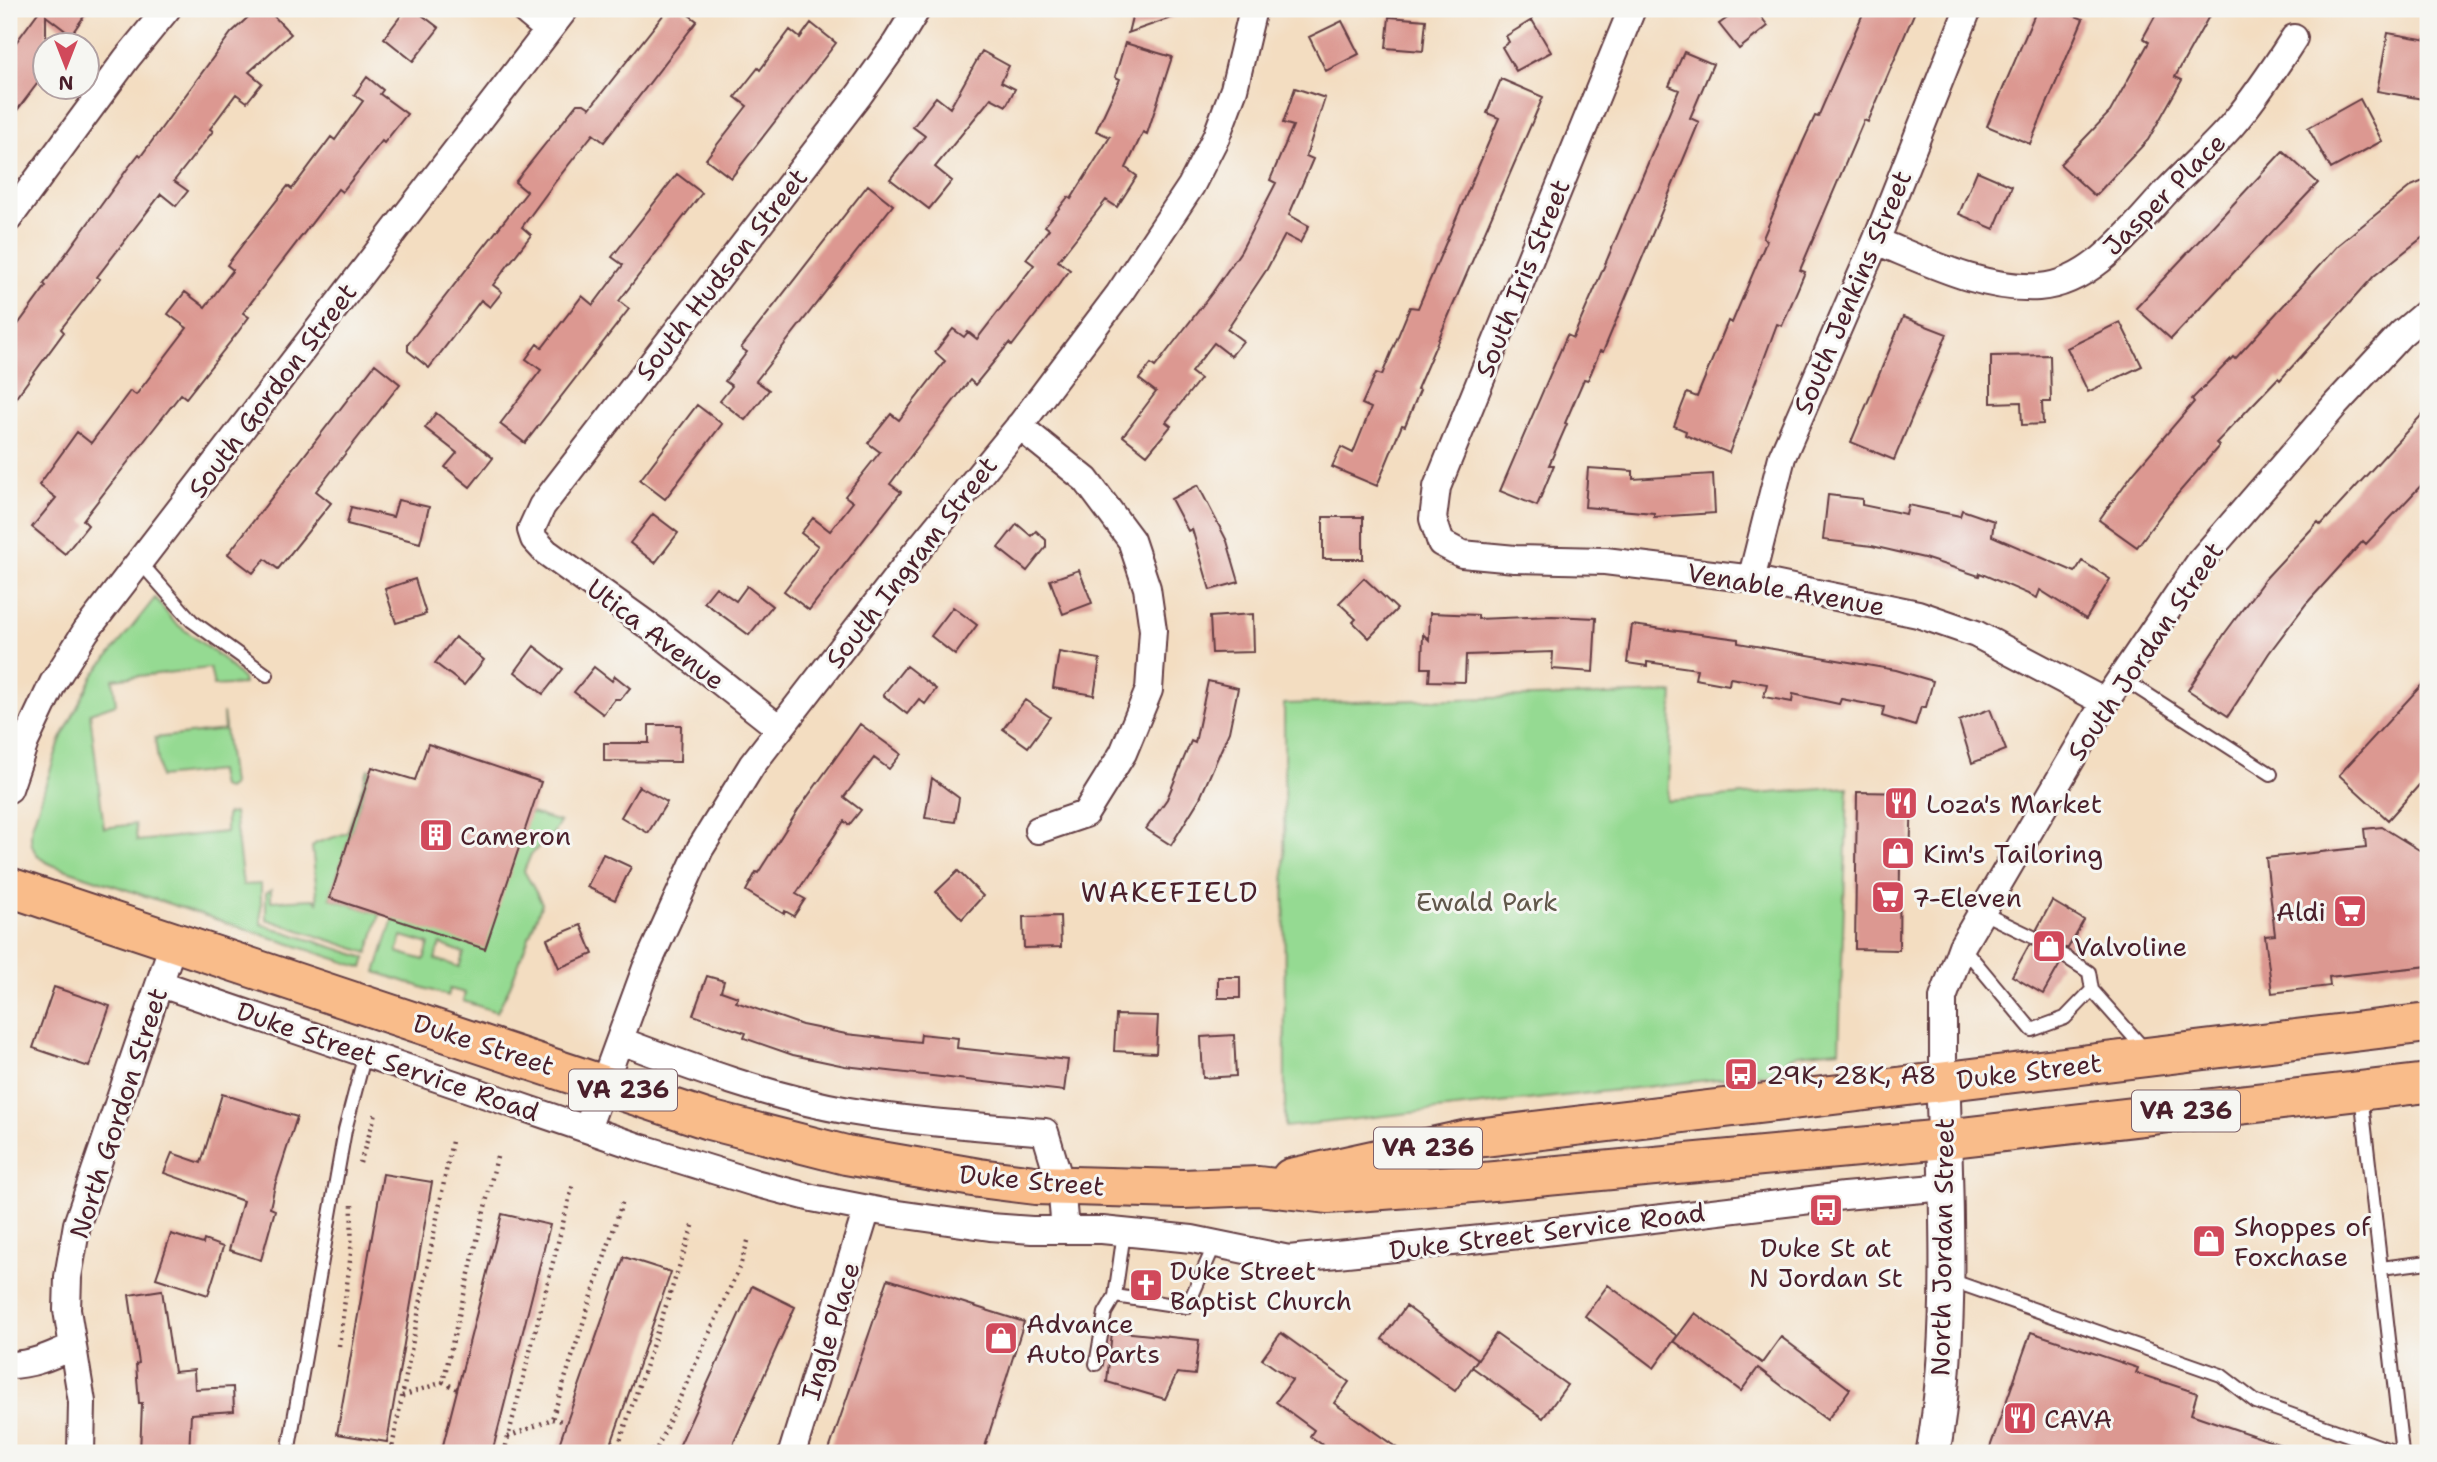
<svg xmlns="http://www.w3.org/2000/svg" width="2437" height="1462" viewBox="0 0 2437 1462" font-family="'Shantell Sans',sans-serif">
	<rect width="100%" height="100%" fill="#f6f6f2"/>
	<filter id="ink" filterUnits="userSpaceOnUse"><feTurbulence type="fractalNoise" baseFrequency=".0143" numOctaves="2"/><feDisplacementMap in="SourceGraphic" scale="14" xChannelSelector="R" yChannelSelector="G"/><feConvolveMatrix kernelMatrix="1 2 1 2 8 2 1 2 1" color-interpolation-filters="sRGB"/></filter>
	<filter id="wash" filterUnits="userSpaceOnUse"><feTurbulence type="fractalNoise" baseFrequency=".00686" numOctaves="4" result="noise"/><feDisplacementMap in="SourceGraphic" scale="28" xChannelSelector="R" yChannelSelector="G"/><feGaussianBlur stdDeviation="1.57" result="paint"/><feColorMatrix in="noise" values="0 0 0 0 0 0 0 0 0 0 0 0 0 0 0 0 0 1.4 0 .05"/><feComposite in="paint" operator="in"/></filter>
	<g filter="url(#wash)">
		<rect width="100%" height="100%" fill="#f3ddc1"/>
		<path fill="#95da92" stroke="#707c5e" stroke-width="2" fill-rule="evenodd" d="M155,598L174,622L223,659L243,679L244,684L214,686L210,668L113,679L116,704L90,713L104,828L135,824L137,841L226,832V814L234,813L243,885L261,884V924L366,958L363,968L55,866C35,858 28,847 32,826L60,741L93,676Z
			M1673,693L1667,801L1848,787L1839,1050L1798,1054L1786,1059L1771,1073L1285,1127L1284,704Z
			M223,712L232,785L227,789L221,787L218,771L160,777L155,738L224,730Z
			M368,769L371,770L330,898L380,914L368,953L266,919V893L271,890V901L314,899L318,902L312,847L316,843L347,833Z
			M531,813L560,822L553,834L531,854L524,871L542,903L510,986L497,1012L463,1001L465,993L450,989L448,996L376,972L393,919ZM402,936L429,944L424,960L397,952ZM440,944L464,953L459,967L435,959Z"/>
		<g id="blocks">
			<path fill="#dc9891" d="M36,9H89L71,35L46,16V72L9,121V52L39,11Z
				M257,9H267L291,34L249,72L262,83L247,102L236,94L210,129L213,131L174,181L188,191L176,206L161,194L97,277L100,279L61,329L64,332L9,407V337L46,286L44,284L128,168L139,154L141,156L231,33Z
				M406,9H414L439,28L413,61L384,38Z
				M668,9H681L697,21L604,142L593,134L555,182L522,227L531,235L493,285L502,292L490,307L481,300L429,368L408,351V344L527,192L515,182L577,104H584L590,108Z
				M1134,9H1188V12L1128,33Z
				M1740,9H1755L1768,26L1739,49L1719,24Z
				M1865,9H1916L1868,122L1864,120L1800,270L1805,272L1782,326L1777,324L1729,453L1685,435L1686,431L1674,426L1687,393L1697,397L1728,321L1732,323L1767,240L1763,238L1803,142L1815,116L1818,117Z
				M2037,9H2058L2083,19L2030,144L1987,126Z
				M2159,9H2213L2175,77L2182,80L2148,140L2095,196L2060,164L2110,112L2149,42L2143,38Z
				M1389,17L1426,20L1423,51L1386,48Z
				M1532,20L1551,52L1516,71L1502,47L1509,42L1506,36Z
				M1342,21L1359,54L1326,71L1309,37Z
				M811,23L836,43L731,178L706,159L747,106L735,97L758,68L760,70L790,30L800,38Z
				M2388,33L2428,40V73L2423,99L2377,91Z
				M1125,43L1172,57L1147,134L1143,132L1126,168L1137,176L1117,207L1106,200L1058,261L1070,270L1012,346L1009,343L975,385L970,380L913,453L890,484L901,492L809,610L784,591L818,546L801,533L813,518L830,531L853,502L845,496L880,452L868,443L891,414L899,420L945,361L935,352L953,329L964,337L968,332L977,339L1034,265L1026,259L1049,229L1045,226L1068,197L1071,199L1110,137L1096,131L1120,79L1115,77Z
				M982,51L1009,66L1001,82L1015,89L1006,106L991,98L935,167L952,181L929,209L890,179L925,136L913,127L936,97L950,108Z
				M1684,52L1713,64L1690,118L1699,122L1603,352L1600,351L1588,380L1584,379L1565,423L1567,424L1549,465H1554L1537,506L1500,491L1567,335L1573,338L1595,288L1679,90L1669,86Z
				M367,77L383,90L380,94L407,114L384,143L382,141L342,192L338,189L271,276L243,313L249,317L238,332L186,398L181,394L152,431L83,520L88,525L65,554L32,527L56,498L39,485L77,432L91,443L130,391L136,395L187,328L168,314L185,292L205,307L233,270L227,265L249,236L288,186L292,189L331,137L335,140L363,101L354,95Z
				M1501,79L1543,97L1417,389L1420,390L1405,426L1402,425L1377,486L1332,467L1341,447L1353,453L1371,408L1362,404L1376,373L1382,375L1410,307L1418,308L1499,118L1487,113Z
				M1295,88L1325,98L1306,156L1313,159L1289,215L1309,226L1300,243L1285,235L1267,269L1227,329L1243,341L1231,356L1214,343L1191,372L1200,379L1166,422L1171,426L1147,455L1123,436L1156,392L1139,379L1151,364L1155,367L1172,345L1212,293L1241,251L1276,183L1270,180L1293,126L1283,123Z
				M2360,99L2382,141L2331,169L2308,128Z
				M2283,151L2318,183L2171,339L2136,308Z
				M1977,171L2012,186L1994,229L1959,214Z
				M677,174L702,193L619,301L629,309L525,443L500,424L541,370L526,359L537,344L542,348L582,296L593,305L623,265L612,257Z
				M2428,179V233L2374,276L2280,380L2278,378L2216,443L2219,446L2168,505L2137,547L2099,520L2134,472L2194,402L2192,399L2233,357L2235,359L2338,245L2411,186Z
				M868,185L893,205L756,381L769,390L745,420L720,401L732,386L725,381L747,352L741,348Z
				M1903,317L1947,334L1894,460L1851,442Z
				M2120,322L2142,366L2088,392L2067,348Z
				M2050,355L2051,402H2042L2043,424L2022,425L2021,402L1991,403V356Z
				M375,364L400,384L316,491L331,503L278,569L265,559L253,573L228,554Z
				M697,405L722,424L665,499L640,480Z
				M2428,408V478L2366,544L2363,541L2306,604L2269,653L2228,716L2188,690L2225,633L2265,579L2318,522L2321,525Z
				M436,413L493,458L470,487L445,467L457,453L425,428Z
				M1588,468L1633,471V479L1713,474L1715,513L1654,517V513L1585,507Z
				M1198,485L1227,541L1239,582L1210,590L1192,529L1188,531L1171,499Z
				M1828,495L1862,499V505L1906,514L1908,505L1960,516L1962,510L1994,521L1992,536L2075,572L2082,561L2110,579L2086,619L2040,590L2037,598L1980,573L1979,576L1924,558L1872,546L1823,540Z
				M398,500L429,507L420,543L347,524L351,507L393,517Z
				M653,514L678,533L655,563L630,543Z
				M1323,517H1363V559H1323Z
				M1017,524L1031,536L1036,531L1046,540V547L1027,571L998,548Z
				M1079,570L1092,603L1063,614L1050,580Z
				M1364,578L1397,609L1369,638L1353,622L1356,619L1339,603Z
				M415,579L426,614L396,623L385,589Z
				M747,586L772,606L749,635L704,602L716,587L736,601Z
				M953,607L977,625L955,655L931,636Z
				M1430,613L1478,615V619L1552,616L1596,618L1593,672L1552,669L1553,652L1466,655L1465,682L1429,681L1430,668H1422L1423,634L1429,640Z
				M1253,614L1254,652L1212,653L1210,617Z
				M1632,625L1738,639V643L1896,670L1933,681L1926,707H1921L1915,726L1882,716L1884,707L1841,699L1839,704L1793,694L1792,702L1764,697L1767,684L1730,678L1729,685L1695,679L1697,669L1647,662V666L1627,663Z
				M455,637L484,660L464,685L435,663Z
				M534,646L563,669L543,694L515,672Z
				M1059,652L1100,659L1094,695L1053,688Z
				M906,666L936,689L925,704L919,699L907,714L883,695Z
				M594,667L612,681L615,676L630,688L621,699H615L603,714L574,692Z
				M2428,678V775L2388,820L2339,775Z
				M1208,681L1238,688L1229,732L1200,798L1171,845L1146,829L1167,799L1191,741L1195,743Z
				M1025,700L1050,717L1028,747L1003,729Z
				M1990,709L2006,750L1972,763L1959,721Z
				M860,724L901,754L889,769L874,758L844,797L861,810L849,825L844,821L796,894L805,899L794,916L785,911L784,914L746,891L756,872L758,873L798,810Z
				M649,725H681L680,762L604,761V743H649Z
				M428,744L541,782L485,949L330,898L372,767L415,780Z
				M932,778L959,798L955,822L925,818Z
				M639,786L667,802L648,833L621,817Z
				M1857,792L1912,793L1910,862L1900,861L1899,950L1855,949Z
				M2382,827L2424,853L2428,888V966L2329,977L2330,986L2272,993L2265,936L2275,935L2266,858L2366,847L2364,829Z
				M603,854L631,867L615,900L587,887Z
				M958,871L983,896L962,919L936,892Z
				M2052,901L2084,920L2068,948H2061L2056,952V959L2060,964L2043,994L2012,976L2029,945L2034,946L2041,941L2042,936L2037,929Z
				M1060,916L1061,947L1024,948L1023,917Z
				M581,925L593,954L559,968L547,939Z
				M707,976L724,981L721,991L738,997L736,1002L802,1025L846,1034L920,1042L921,1034L958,1038L957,1048L1068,1060L1064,1091L845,1066L793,1055L744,1038L746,1033L693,1015Z
				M1218,977H1240V998H1218Z
				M54,987L110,1006L89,1067L33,1048Z
				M1116,1015L1158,1016L1156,1053L1114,1051Z
				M1234,1035L1236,1076L1203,1078L1201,1037Z
				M222,1094L297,1117L275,1185L270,1208L275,1210L261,1260L229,1250L243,1201L164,1173L172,1153L201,1163Z
				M383,1174L432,1182L387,1442L337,1434Z
				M502,1214L550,1225L492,1453H441Z
				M171,1234L203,1244L204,1240L223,1247L208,1295L156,1278Z
				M624,1257L671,1272L608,1453H556Z
				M888,1279L1024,1322L983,1453H828Z
				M1608,1285L1677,1336L1654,1368L1585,1316Z
				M752,1286L795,1307L729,1453H676Z
				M162,1290L174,1372L194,1370L195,1389L233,1387L234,1411L191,1414L189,1453H140L142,1403H139L136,1364L139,1363L129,1295Z
				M1406,1306L1478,1359L1455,1391L1382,1339Z
				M1695,1313L1762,1363L1781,1337L1850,1389L1827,1420L1758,1368L1741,1391L1674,1341Z
				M1112,1331L1199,1340L1195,1375L1177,1373L1165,1399L1107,1382Z
				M2031,1332L2138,1368L2136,1373L2197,1393L2191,1414L2296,1450L2295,1453H1988Z
				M1281,1333L1349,1382L1334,1403L1404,1453H1334L1310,1436L1314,1430L1276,1402L1292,1380L1262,1359Z
				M1496,1334L1567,1385L1543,1418L1472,1367Z"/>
		</g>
	</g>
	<g filter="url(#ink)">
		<use href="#blocks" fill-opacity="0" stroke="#633c42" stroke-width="2"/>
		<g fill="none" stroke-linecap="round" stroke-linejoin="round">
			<g stroke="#633c42" stroke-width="16">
				<path id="service" d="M139,561L192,621L267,675
					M2122,678L2271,774
					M1981,912L2033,937
					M1962,946L2032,1030L2065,1018L2092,990
					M2064,956L2089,972L2092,990L2146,1051
					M2361,1094L2402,1453
					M1124,1232L1115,1296L1187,1307L1215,1244
					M2381,1268L2428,1262
					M1950,1280L2221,1375L2256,1402L2398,1453
					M1096,1364L1105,1313L1115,1296
					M288,1453L345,1130L365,1054"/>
			</g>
			<g stroke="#633c42" stroke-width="30">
				<path id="minor" d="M523,9L548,30
					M1632,9L1437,487L1433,519L1441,543L1462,554L1515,559L1605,561L1745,578L1918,614L1976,634L2105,702
					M9,218L127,58L167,9
					M1876,241C1928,262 1982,290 2039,287C2094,283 2134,226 2168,190C2189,168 2212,148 2232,125C2255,98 2274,69 2294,38
					M1019,426L1086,480L1131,540L1147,588L1153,630L1149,690L1123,753L1085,814L1038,830
					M1751,580L1782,457L1876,241L1968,9
					M779,728L660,634L546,552L534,539L531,530L542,506L859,95L896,43L917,9
					M9,789L25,742L53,683L86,631L565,9
					M161,984L639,1147L755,1183L812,1198L884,1212L990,1227L1032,1230H1102L1192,1239L1289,1259L1529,1234L1844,1196L1946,1187
					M621,1041C695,1069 770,1097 849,1111C913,1122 979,1126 1045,1132L1061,1185L1065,1230
					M1943,1082V998L1962,946L2105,702L2201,560L2336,404L2401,334L2428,311
					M587,1129L646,968L700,849L752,765L913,556L1021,424L1119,294L1191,186L1216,137L1234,89L1253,9
					M9,1365C32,1365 51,1356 73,1346
					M81,1453L82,1402L67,1310L68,1277L77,1224L174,941
					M792,1453L867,1209"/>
			</g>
			<g stroke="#633c42" stroke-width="37">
				<path id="tertiary" d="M1933,1453C1954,1332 1946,1204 1943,1082"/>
			</g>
			<g stroke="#633c42" stroke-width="42">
				<path id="primary" d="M9,887L709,1120L846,1155L979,1178L1035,1185L1183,1189L1258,1186L1328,1194L1451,1185L1944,1139L2428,1083
					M1291,1178L1468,1139L2428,1023"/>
			</g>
			<path stroke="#633c42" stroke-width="4.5" stroke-dasharray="2 5" stroke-linecap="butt" d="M360,1163L376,1113
				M339,1346L351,1253L352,1205
				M457,1389L443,1382L497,1157
				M402,1396L443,1382
				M552,1419L567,1422
				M508,1437L552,1419L623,1200
				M656,1450L665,1453
				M391,1453L452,1141
				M504,1453L573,1184
				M616,1453L694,1223
				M645,1453L656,1450L740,1266L749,1238"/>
			<use href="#service" stroke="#fff" stroke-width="12"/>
			<use href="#minor" stroke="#fff" stroke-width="26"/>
			<use href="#tertiary" stroke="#fff" stroke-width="33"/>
			<use href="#primary" stroke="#f9bc8a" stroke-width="38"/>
		</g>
	</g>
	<defs>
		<g id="restaurant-square" transform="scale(1.75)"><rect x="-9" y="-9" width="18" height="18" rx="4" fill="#d1495b" stroke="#f6f6f2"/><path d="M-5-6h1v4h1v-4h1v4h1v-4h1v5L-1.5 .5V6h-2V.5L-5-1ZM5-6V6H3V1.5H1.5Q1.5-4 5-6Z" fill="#fff"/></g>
		<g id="building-square" transform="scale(1.75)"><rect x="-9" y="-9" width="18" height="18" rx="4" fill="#d1495b" stroke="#f6f6f2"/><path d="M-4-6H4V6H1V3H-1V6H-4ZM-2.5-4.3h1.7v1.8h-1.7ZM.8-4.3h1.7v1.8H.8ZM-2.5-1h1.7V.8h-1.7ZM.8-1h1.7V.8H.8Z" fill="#fff"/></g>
		<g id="shop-square" transform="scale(1.75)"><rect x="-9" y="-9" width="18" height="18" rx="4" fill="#d1495b" stroke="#f6f6f2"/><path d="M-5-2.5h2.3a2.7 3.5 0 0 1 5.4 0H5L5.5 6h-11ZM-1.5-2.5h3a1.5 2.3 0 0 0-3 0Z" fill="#fff"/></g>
		<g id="supermarket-square" transform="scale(1.75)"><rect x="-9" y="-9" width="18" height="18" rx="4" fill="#d1495b" stroke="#f6f6f2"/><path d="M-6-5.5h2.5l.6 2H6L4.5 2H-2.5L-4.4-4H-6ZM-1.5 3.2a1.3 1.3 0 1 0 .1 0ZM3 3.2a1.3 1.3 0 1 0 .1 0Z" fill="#fff"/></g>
		<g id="bus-square" transform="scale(1.75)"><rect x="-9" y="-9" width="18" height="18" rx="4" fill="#d1495b" stroke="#f6f6f2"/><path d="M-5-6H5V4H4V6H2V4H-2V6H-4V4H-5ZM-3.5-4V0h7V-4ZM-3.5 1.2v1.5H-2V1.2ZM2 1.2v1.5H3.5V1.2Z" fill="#fff"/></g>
		<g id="church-square" transform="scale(1.75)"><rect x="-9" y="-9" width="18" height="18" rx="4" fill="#d1495b" stroke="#f6f6f2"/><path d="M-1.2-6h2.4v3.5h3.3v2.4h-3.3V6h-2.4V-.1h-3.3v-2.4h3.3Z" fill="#fff"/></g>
	</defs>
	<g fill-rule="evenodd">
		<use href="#restaurant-square" x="1901" y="803"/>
		<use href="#building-square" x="436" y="835"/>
		<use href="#shop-square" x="1898" y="853"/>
		<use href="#supermarket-square" x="1888" y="897"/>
		<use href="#supermarket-square" x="2350" y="911"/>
		<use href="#shop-square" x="2049" y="946"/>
		<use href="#bus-square" x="1741" y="1074"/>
		<use href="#bus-square" x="1826" y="1210"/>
		<use href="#shop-square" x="2209" y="1241"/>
		<use href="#church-square" x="1146" y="1285"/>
		<use href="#shop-square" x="1001" y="1338"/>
		<use href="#restaurant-square" x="2020" y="1418"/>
	</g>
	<g text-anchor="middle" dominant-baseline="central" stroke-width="6" stroke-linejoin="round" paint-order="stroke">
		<g fill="#f6f6f2" stroke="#7e6067" stroke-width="2">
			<rect x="569" y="1069.5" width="108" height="41" rx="5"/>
			<rect x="2132" y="1090.5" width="108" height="41" rx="5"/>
			<rect x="1374" y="1127.5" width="108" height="41" rx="5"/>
		</g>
		<g font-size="24" font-weight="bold" fill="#4a1f2b">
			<text x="623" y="1090">VA 236</text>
			<text x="2186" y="1111">VA 236</text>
			<text x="1428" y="1148">VA 236</text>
		</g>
		<g font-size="26" fill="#4a1f2b" stroke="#f6f6f2">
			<text transform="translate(2164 194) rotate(-45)">Jasper Place</text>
			<text transform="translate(721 274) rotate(-52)">South Hudson Street</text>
			<text transform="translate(1522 278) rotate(-68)">South Iris Street</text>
			<text transform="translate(1852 292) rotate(-67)">South Jenkins Street</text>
			<text transform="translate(272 390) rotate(-53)">South Gordon Street</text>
			<text transform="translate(911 562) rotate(-52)">South Ingram Street</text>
			<text transform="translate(1786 589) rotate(10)">Venable Avenue</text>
			<text transform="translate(656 634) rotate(37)">Utica Avenue</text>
			<text transform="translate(2145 651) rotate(-56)">South Jordan Street</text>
			<text transform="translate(484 1044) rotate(18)">Duke Street</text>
			<text transform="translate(388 1061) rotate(19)">Duke Street Service Road</text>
			<text transform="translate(2029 1071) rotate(-7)">Duke Street</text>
			<text transform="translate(118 1113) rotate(-72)">North Gordon Street</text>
			<text transform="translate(1032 1180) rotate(5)">Duke Street</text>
			<text transform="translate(1547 1231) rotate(-7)">Duke Street Service Road</text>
			<text transform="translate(1942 1247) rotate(-89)">North Jordan Street</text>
			<text transform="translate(830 1331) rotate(-73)">Ingle Place</text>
		</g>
		<g font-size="26" fill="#4a1f2b" stroke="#f6f6f2" text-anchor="start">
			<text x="1926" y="803">Loza's Market</text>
			<text x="460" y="835">Cameron</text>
			<text x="1923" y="853">Kim's Tailoring</text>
			<text x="1912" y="897">7-Eleven</text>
			<text x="2326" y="911" text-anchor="end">Aldi</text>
			<text x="2074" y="946">Valvoline</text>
			<text x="1766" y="1074">29K, 28K, A8</text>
			<text x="2234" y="1226">Shoppes of<tspan x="2234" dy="30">Foxchase</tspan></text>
			<text x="1826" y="1247" text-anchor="middle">Duke St at<tspan x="1826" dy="30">N Jordan St</tspan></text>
			<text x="1170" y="1270">Duke Street<tspan x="1170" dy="30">Baptist Church</tspan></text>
			<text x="1026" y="1323">Advance<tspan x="1026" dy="30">Auto Parts</tspan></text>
			<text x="2044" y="1418">CAVA</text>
		</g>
		<g font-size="26" fill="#60574a" stroke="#f6f6f2">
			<text x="1487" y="901">Ewald Park</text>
		</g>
		<g font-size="28" letter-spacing="2" fill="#4a1f2b" stroke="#f6f6f2">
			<text x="1170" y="892">WAKEFIELD</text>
		</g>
	</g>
	<rect width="2437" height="1462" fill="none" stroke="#f6f6f2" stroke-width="35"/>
	<g transform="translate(66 66) rotate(180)"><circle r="33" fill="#f6f6f2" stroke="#b1a0a2" stroke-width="2"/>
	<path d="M0-5L12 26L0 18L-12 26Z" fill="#d1495b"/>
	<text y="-10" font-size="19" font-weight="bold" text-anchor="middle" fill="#4a1f2b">N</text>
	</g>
</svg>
